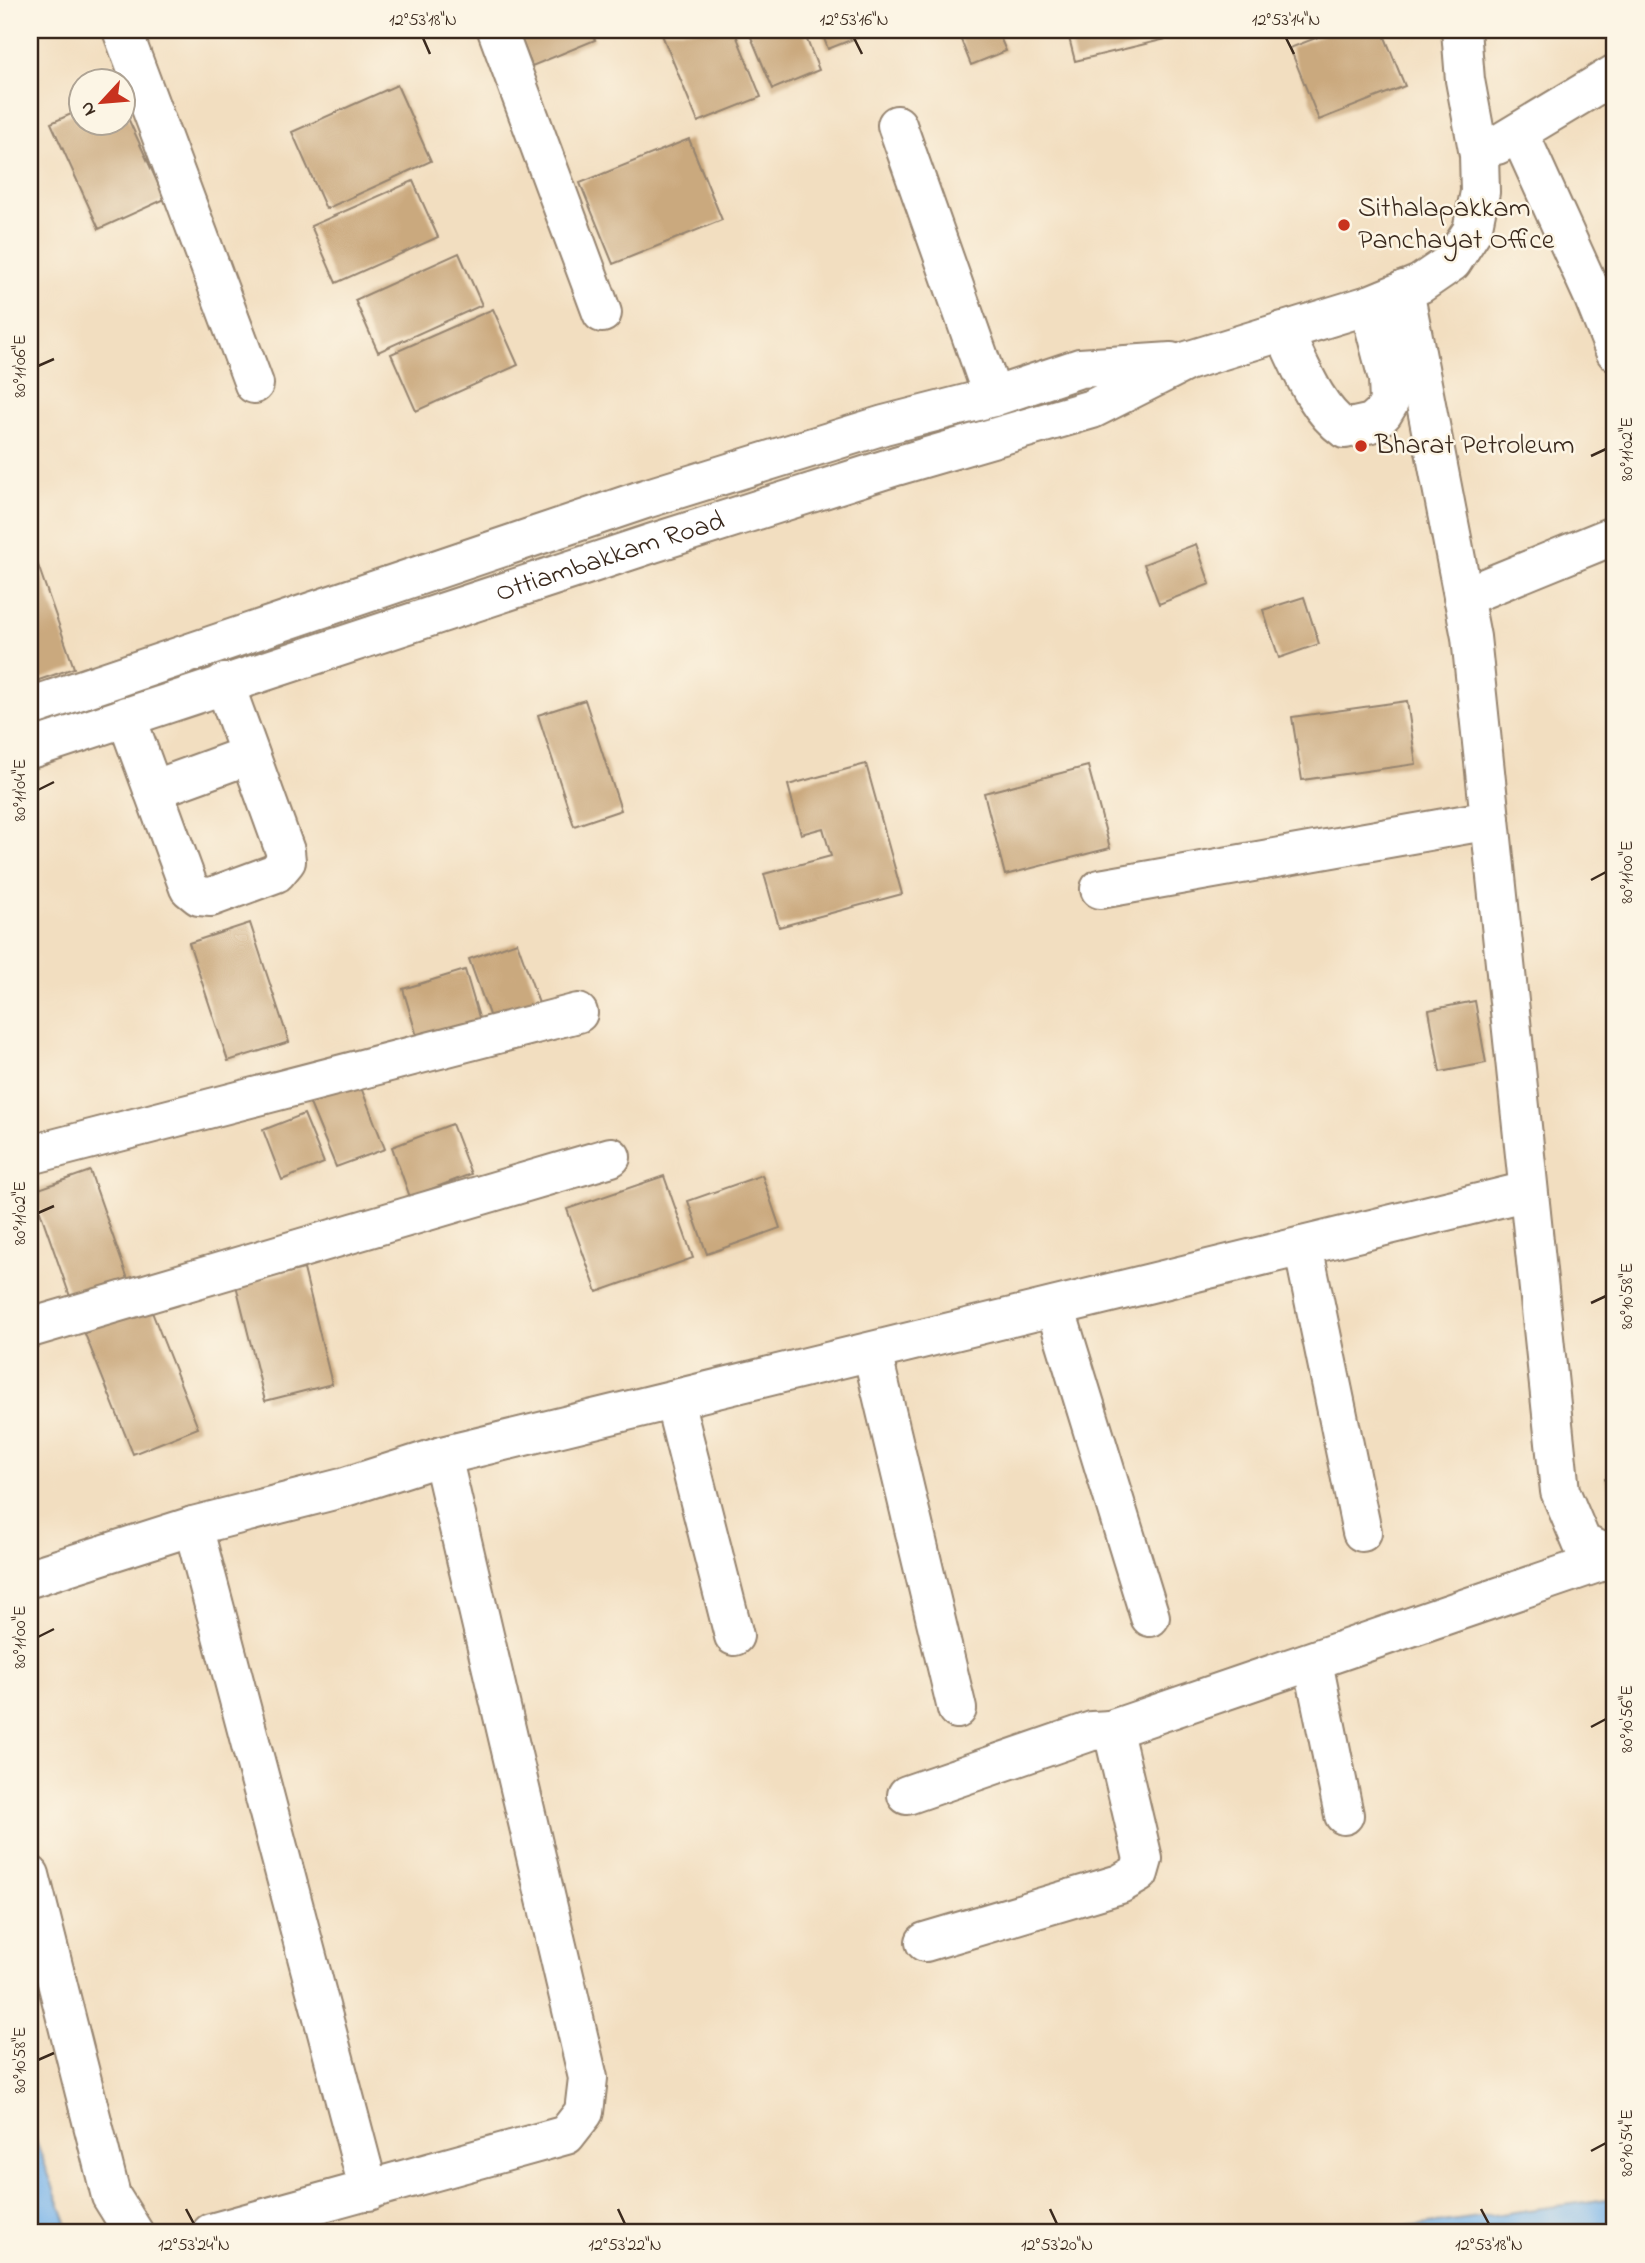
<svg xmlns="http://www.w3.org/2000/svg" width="1645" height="2263" viewBox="0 0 1645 2263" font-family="'Indie Flower',sans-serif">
	<rect width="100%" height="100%" fill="#fcf5e5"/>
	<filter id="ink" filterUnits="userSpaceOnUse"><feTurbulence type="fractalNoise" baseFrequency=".0143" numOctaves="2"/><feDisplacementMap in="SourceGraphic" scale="14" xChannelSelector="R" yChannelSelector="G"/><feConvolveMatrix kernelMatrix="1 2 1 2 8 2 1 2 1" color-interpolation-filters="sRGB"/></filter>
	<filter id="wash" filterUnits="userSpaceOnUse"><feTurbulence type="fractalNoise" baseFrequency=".00686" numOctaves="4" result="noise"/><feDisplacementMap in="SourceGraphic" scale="28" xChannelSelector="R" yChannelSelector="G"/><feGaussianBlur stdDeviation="1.57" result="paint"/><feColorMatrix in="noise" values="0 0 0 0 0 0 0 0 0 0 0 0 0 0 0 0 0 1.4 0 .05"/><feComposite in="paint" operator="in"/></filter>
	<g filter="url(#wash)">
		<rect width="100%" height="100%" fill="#f2dec0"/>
		<path fill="#78b4ea" stroke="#5a6f84" stroke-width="2" d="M30,2124L70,2233H30Z
			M1615,2198V2233H1364Z"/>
		<g id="blocks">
			<path fill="#caa97e" d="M518,30H590L595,40L532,66Z
				M660,30H734L761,97L698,122Z
				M748,30H803L819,70L773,89Z
				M821,30H876L828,49Z
				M957,30H997L1006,51L971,65Z
				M1067,30H1168L1170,38L1075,61Z
				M1336,30H1382L1405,86L1319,120L1290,48Z
				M397,85L431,161L326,209L292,132Z
				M122,105L165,199L99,229L51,123L80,110V122H122Z
				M689,139L722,220L613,264L580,183Z
				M413,181L438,237L336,283L311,226Z
				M459,253L482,305L378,352L355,300Z
				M493,309L518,365L416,411L391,354Z
				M1196,544L1210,584L1159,604L1144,564Z
				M32,548L74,668L30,683V549Z
				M1304,597L1319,644L1279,658L1263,610Z
				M585,700L621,810L574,826L538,715Z
				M1407,701L1416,764L1302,780L1292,717Z
				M866,764L902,894L779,927L764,874L831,856L823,828L801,834L788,785Z
				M1088,766L1110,848L1005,875L984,793Z
				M250,923L289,1042L228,1061L189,943Z
				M517,942L541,1009L493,1026L469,959Z
				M465,970L481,1024L419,1043L403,989Z
				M1475,1001L1486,1063L1440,1072L1429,1010Z
				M358,1080L385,1149L336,1167L308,1099Z
				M304,1114L324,1163L282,1180L263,1130Z
				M452,1124L471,1174L410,1197L392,1147Z
				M90,1171L130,1285L73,1305L33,1191Z
				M762,1175L780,1228L707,1254L688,1201Z
				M664,1176L693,1258L597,1292L567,1209Z
				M304,1269L332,1384L265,1401L236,1285Z
				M148,1302L198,1428L133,1454L83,1329Z
				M1615,1475V1505L1605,1479Z"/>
		</g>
	</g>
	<g filter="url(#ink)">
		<use href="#blocks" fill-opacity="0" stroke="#96846f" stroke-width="2"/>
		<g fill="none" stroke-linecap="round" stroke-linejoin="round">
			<g stroke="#96846f" stroke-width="42">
				<g id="minor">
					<path d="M122,30L254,384"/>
					<path d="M497,30L602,313"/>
					<path d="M897,125L993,397"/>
					<path d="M1519,133L1593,296L1615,351"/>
					<path d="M1497,145L1615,74"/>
					<path d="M1404,290L1471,637L1560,1491L1582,1543L1615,1557"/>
					<path d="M1283,331C1300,364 1314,407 1345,429L1372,423L1383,413L1389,403L1388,379L1369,305"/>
					<path d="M1463,597L1615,535"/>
					<path d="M30,707L645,499L884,425L993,397L1080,368L1171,362"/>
					<path d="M126,716L189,888L199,896L211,897L276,873L286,861L285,851L224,683"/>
					<path id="s1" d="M30,749L653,543L896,466L1092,409L1187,361L1369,305L1420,284L1452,262L1472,231L1480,192L1479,155L1465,80L1461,30"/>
					<path d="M153,790L249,755"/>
					<path d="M1100,889L1490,820"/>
					<path d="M30,1155L578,1013"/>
					<path d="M1303,1246L1362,1532"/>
					<path d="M1055,1307L1150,1617"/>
					<path d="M30,1328L611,1157"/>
					<path d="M872,1352L957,1709"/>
					<path d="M674,1400L734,1636"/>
					<path d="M193,1526L369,2191"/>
					<path d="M30,1578L193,1526L342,1488L442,1456L1528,1191"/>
					<path d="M1313,1662L1344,1815"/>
					<path d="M1110,1730L1615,1557"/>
					<path d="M907,1795L1092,1731L1110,1730L1116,1744L1143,1859L1139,1873L1120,1884L925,1942"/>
					<path d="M30,1875L111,2196L134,2233"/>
					<path d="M211,2233L566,2135L584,2112L588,2078L442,1456"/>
				</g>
			</g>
			<use href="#minor" stroke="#fff" stroke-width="38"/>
		</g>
	</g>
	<path fill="none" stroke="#3b2a1e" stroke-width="2.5" d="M423,38L430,54M854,38L862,54M1286,38L1294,54M38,366L54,359M1591,456L1606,449M38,790L54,782M1591,880L1606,872M38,1213L54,1206M1591,1303L1606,1296M38,1637L54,1629M1591,1727L1606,1719M38,2060L54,2053M1591,2151L1606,2143M186,2209L194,2224M618,2209L625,2224M1050,2209L1057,2224M1481,2209L1489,2224"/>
	<g fill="#c8321e" stroke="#fcf5e5" stroke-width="2.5">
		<circle cx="1344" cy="225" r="7"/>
		<circle cx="1361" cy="446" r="7"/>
	</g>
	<g text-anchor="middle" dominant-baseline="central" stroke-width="5" stroke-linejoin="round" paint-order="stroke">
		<g font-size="28" fill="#3b2a1e" stroke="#fcf5e5" text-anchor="start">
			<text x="1358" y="209">Sithalapakkam<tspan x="1358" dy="32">Panchayat Office</tspan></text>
			<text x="1375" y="446">Bharat Petroleum</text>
		</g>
		<g font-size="28" fill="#3b2a1e" stroke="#fcf5e5">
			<text stroke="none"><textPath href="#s1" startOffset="611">Ottiambakkam Road</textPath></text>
		</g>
	</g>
	<rect width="1645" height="2263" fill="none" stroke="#fcf5e5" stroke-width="77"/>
	<g transform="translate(102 102) rotate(244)"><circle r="33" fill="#fcf5e5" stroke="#afa495" stroke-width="2"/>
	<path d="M0-5L12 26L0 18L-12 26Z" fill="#c8321e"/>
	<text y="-10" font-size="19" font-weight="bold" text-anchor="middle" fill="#3b2a1e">N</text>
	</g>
	<rect x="38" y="38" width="1568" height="2186" fill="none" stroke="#3b2a1e" stroke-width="2.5"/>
	<g font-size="18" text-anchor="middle" fill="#3b2a1e">
		<text x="423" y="25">12°53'18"N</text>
		<text x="854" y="25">12°53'16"N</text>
		<text x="1286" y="25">12°53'14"N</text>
		<text transform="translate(19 366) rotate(-90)" y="6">80°11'06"E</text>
		<text transform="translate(1626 449) rotate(-90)" y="6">80°11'02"E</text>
		<text transform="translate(19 790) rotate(-90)" y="6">80°11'04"E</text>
		<text transform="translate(1626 872) rotate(-90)" y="6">80°11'00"E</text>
		<text transform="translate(19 1213) rotate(-90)" y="6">80°11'02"E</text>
		<text transform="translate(1626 1296) rotate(-90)" y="6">80°10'58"E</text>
		<text transform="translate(19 1637) rotate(-90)" y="6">80°11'00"E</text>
		<text transform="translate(1626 1719) rotate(-90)" y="6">80°10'56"E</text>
		<text transform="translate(19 2060) rotate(-90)" y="6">80°10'58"E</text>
		<text transform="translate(1626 2143) rotate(-90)" y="6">80°10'54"E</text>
		<text x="194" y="2250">12°53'24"N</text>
		<text x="625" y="2250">12°53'22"N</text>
		<text x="1057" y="2250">12°53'20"N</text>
		<text x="1489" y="2250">12°53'18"N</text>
	</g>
</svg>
